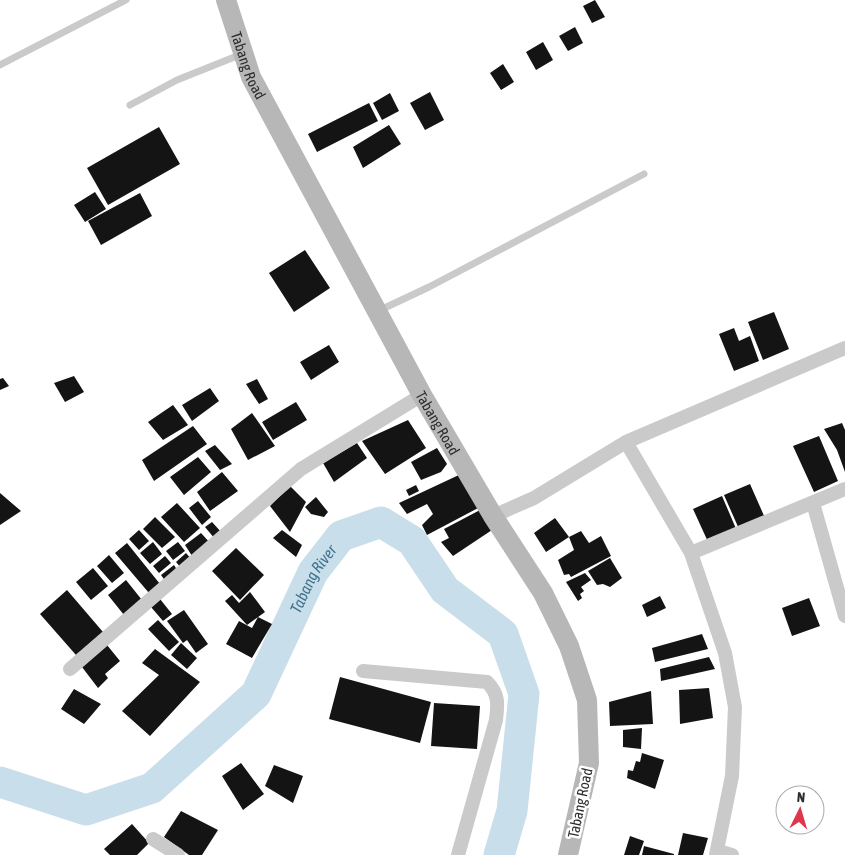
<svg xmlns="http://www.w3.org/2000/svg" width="845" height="855" viewBox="0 0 845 855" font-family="'Asap Condensed',sans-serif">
	<rect width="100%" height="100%" fill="#fff"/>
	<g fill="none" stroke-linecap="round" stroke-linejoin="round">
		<path stroke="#c8deea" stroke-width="31" id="s1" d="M0,782L86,810L152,788L256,694L313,572L341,536L381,522L412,541L445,590L503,634L524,694L512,811L499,855"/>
	</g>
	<path fill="#141414" d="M595,0L605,17L592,23L583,6Z
		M575,27L583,43L568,51L559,36Z
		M543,42L553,60L536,70L526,52Z
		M503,64L514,82L501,90L490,73Z
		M430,92L444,120L425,130L410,103Z
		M390,93L399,111L382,120L373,103Z
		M369,103L378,121L317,152L308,134Z
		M389,125L401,144L363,168L353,147Z
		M159,127L180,164L108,205L87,168Z
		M95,192L106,209L85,222L74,205Z
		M140,193L152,216L101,245L88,221Z
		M305,250L330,288L294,312L269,273Z
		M774,312L789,349L763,360L748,322Z
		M734,328L739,341L750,336L759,361L734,371L719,334Z
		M329,345L339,362L311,380L300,362Z
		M74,376L84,392L65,402L54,383Z
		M3,378L9,386L0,390V379Z
		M257,379L268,399L259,404L246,384Z
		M210,388L219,401L192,421L182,405Z
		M296,402L307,420L273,440L262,422Z
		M173,405L188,425L163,440L148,422Z
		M252,413L275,446L248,460L231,429Z
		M408,420L426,448L385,474L362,441Z
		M842,423L845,430V472L837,450L824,429Z
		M193,426L207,444L154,481L142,460Z
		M819,436L838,481L814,492L793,446Z
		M357,443L367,458L334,482L323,463Z
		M215,445L232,464L220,470L205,451Z
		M437,448L447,464L441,472L421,480L411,462Z
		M198,457L211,472L184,495L170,477Z
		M222,472L238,491L210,511L197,492Z
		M461,474L480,507L427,535L422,525L433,514L427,504L407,514L399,503Z
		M750,484L765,518L739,529L724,495Z
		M416,485L419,491L409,496L406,490Z
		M290,486L306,502L290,532L270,506Z
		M0,493L21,511L0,525Z
		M722,496L737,531L709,544L693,509Z
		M316,497L328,512L324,517L311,514L305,507Z
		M198,501L211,517L202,525L189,508Z
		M177,503L200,528L184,542L161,517Z
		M480,510L492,530L453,556L441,542L449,538L444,529Z
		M155,517L175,537L162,548L143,529Z
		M555,518L569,537L581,531L589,543L601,536L611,556L571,577L569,574L564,575L558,560L574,550L569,537L546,552L534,533Z
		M212,522L222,533L215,539L205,527Z
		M139,530L149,541L139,550L129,539Z
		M282,530L302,545L296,557L273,538Z
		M201,533L211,544L194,559L185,545Z
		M153,542L162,554L150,564L140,553Z
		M178,542L185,551L173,560L166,551Z
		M127,543L160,584L149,593L115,553Z
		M236,548L264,575L240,600L212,571Z
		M186,553L192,560L182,569L176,562Z
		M109,555L124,573L112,583L97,566Z
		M165,556L171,563L159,573L153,566Z
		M610,558L622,578L610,587L603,584L597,585L588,571Z
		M174,565L179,573L166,582L161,575Z
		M93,568L108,586L91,600L76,582Z
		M585,573L591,580L581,587L584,591L580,594L582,598L578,601L566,582Z
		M126,580L142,600L124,615L108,595Z
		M67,590L103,632L76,655L40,614Z
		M250,592L265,612L247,625L225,601L232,595L239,603Z
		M660,596L666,608L647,617L642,605Z
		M809,598L820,626L792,636L782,608Z
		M160,599L172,614L163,621L151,607Z
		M184,610L208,644L196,653L187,640L183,643L167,621Z
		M258,617L272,624L252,658L226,644L239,621L252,628Z
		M158,620L179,642L169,651L148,629Z
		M702,634L708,649L655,662L652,648Z
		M181,643L197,658L187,669L171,655Z
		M107,645L120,661L105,674L108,678L98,688L82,667Z
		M155,649L200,682L150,736L122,711L159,675L142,663Z
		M709,657L715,669L661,681L660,669Z
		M340,677L431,702L420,743L329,719Z
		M709,688L713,718L680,724L679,690Z
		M74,689L101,704L84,724L61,709Z
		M651,691L653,724L610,726L609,702Z
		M434,703L480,706L477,749L431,746Z
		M642,728L641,749L623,747V730Z
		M642,753L664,760L655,789L627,778L628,770L633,771L636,761L640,762Z
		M241,763L264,794L243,810L222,776Z
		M274,765L303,776L293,803L265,786Z
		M181,811L218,830L202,855H189L164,837Z
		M132,824L149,843L137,855H110L104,849Z
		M683,833L708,838L703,855H678Z
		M630,836L644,841L639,855H624Z
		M644,846L674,854V855H642Z"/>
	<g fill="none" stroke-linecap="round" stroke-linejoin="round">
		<path stroke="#cacaca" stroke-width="7" d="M0,65L126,0
			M130,105L177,80L242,54
			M378,311L429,287L644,174"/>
		<path stroke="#cacaca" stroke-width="14" d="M626,442L691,553L725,653L735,707L732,776L716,855
			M813,503L845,616
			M493,516L534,498L626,442L845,348
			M691,553L845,489
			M70,669L301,469L422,395
			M363,671L487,682C499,694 498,704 496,720L458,855
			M153,839L178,855
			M718,851L732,855"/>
		<path stroke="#b7b7b7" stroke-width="20" id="s2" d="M226,0L251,77L422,395L493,516L543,593L569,646L587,700L589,763L568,855"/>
	</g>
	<g text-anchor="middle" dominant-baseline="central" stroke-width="5" stroke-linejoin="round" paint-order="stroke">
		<g font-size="15" fill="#2d2d2d" stroke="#fff">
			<text stroke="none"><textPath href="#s2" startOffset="69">Tabang Road</textPath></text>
			<text stroke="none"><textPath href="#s2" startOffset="474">Tabang Road</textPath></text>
			<text transform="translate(580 803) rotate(-78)">Tabang Road</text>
		</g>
		<g font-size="16" font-style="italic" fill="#3f728c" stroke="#fff">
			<text stroke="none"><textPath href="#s1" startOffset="429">Tabang River</textPath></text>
		</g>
	</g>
	<g transform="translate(800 810) rotate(5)"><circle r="24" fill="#ffffff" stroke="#ababab"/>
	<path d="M0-4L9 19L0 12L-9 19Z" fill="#de364b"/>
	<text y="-8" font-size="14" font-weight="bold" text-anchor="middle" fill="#2d2d2d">N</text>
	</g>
</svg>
